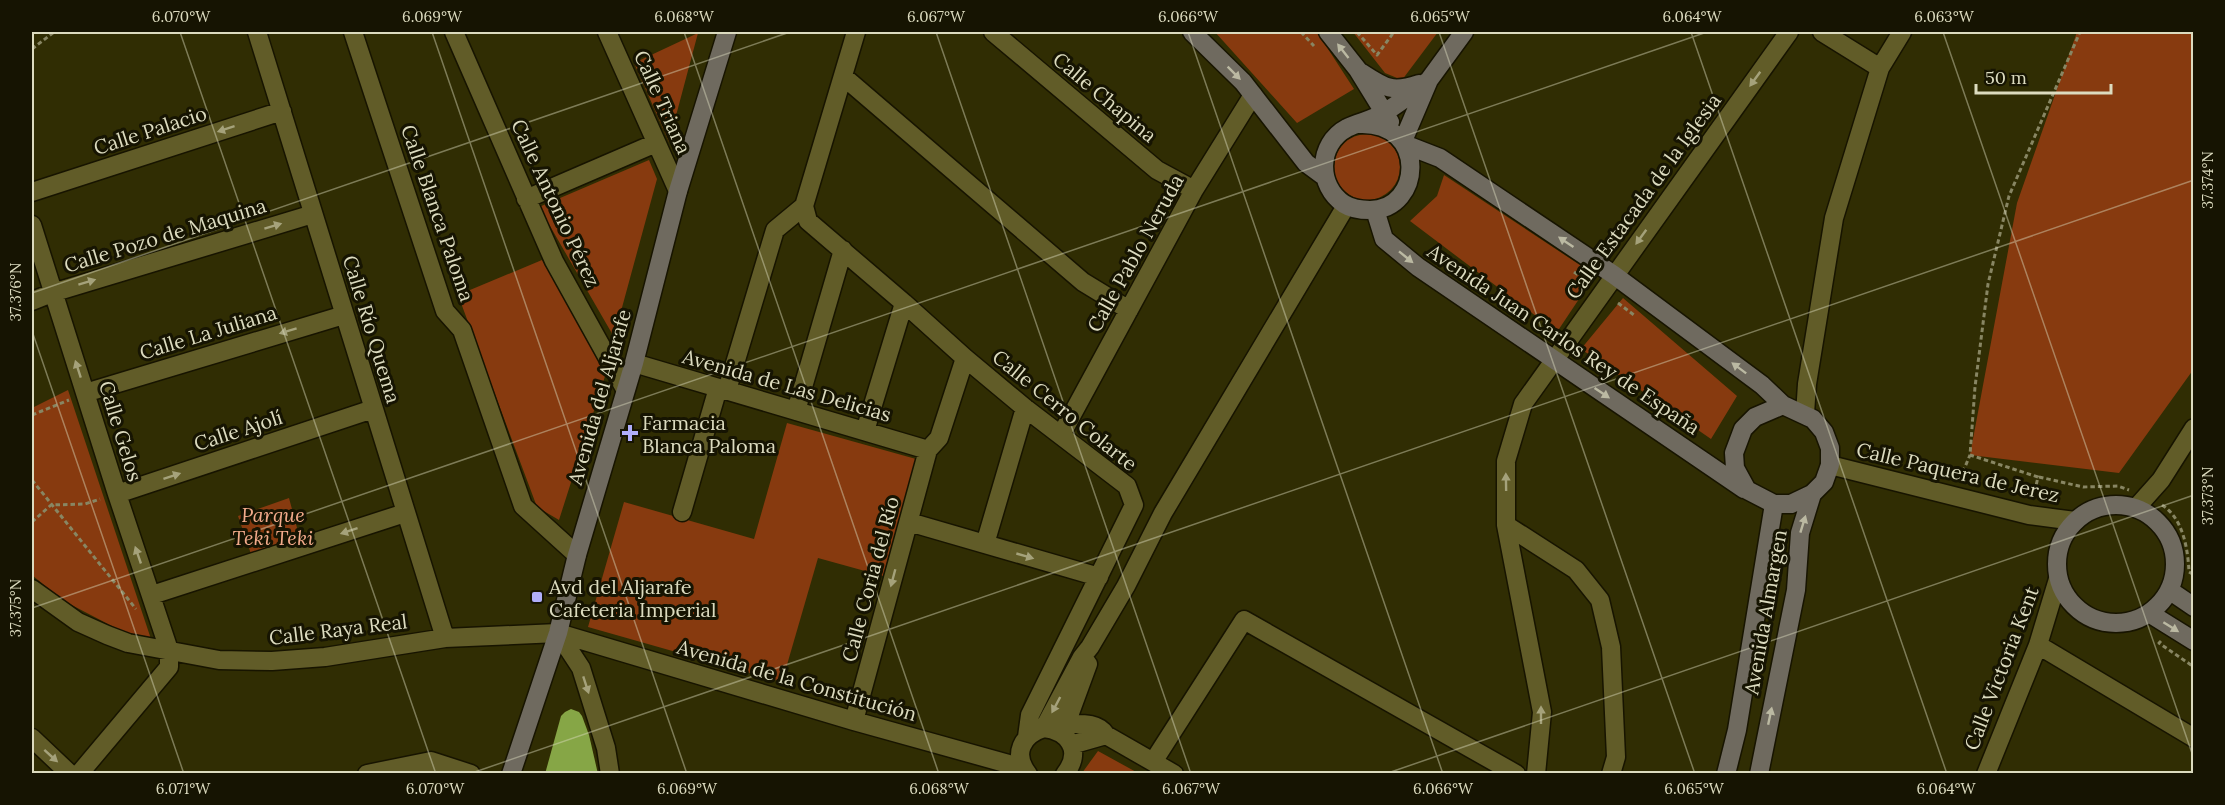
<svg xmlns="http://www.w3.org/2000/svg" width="2225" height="805" viewBox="0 0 2225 805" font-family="Lora,serif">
	<rect width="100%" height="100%" fill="#302d03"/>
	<path fill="#873a0f" d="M1215,32H1317L1354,89L1297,123Z
		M1353,32H1438L1402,80L1385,73Z
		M2077,32H2193V370L2119,473L1970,455L2017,203Z
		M698,33L669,142L634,63Z
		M1334 167a33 33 0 1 1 66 0a33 33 0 1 1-66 0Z
		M649,160L657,179L614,337L539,207Z
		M1444,175L1595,275L1557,332L1410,221L1437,196Z
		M542,260L607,370L559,520L537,507L458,295Z
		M1623,298L1737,396L1711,439L1581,349Z
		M68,390L154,648L62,600L32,575V408Z
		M787,423L916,459L883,576L818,558L782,682L588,627L624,502L754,539Z
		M289,498L300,539L251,554L238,516Z
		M1098,751L1138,773H1082Z"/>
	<path fill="#86a646" d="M571,709L579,712L582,716L589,735L598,774H545L561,716L565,712Z"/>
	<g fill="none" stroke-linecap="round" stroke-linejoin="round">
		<g stroke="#171400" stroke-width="21">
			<path id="street" d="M257,32L445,638
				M353,32L445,311L462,330L523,506L577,555
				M454,32L554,261L625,389
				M607,32L678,191
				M993,32L1157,170L1194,190
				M1822,32L1880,68
				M844,77L1083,282L1129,310
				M32,192L282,111
				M526,199L656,143
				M804,206L808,221L904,303L965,358L1025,408L1127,486L1134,505L1030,715L1027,737
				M804,206L856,32
				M32,225L117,494L169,650V667L79,774
				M32,301L52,293L313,214
				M634,363L928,450
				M727,390L775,230L804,206
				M85,393L344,315
				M796,411L843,250
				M1805,414L1807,384L1834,218L1880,68L1902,32
				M865,431L904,303
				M1061,435L1194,190L1253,95
				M1830,465L2029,515L2075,521
				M117,494L373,409
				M2136,508L2161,480L2194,428
				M682,512L718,388
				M909,522L1099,577
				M1506,525L1576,570L1600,600L1611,647L1616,757L1611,774
				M985,544L1025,408
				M32,589L78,622L107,635L128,643L219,660L272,661L325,657L445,638L558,633L854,721L1023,768
				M152,595L405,513
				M558,633L581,668L606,748L610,774
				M2038,645L2194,738
				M854,721L928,450L939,438L965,358
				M1066,724C1080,724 1098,722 1106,735L1174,774
				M1044,728L1082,657L1090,647L1126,586L1163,513L1346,206
				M1062,732L1066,724L1088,664
				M32,738L70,774
				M1071,745L1106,735
				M1153,762L1244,620L1516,774
				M367,774L431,761L471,774
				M1028,774C1012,754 1022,735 1044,728C1069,731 1083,751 1065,774
				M1536,774L1542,712L1506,525V461L1523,404L1789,32
				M1986,774L2038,645L2058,579"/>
		</g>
		<g stroke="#171400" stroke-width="21">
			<path id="secondary" d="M1192,32L1243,82L1306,163L1325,177
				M1328,32L1358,70L1390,122
				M1362,73C1385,88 1392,93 1419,84
				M1360,124C1428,122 1423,210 1370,210C1361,210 1352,209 1344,204C1317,186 1317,144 1347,128C1359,122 1373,120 1385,112C1400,103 1415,91 1429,80
				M1403,141L1429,80L1464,32
				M1404,144L1440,158L1614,275L1762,385L1783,405
				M1375,210L1384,239L1418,267L1744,489
				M2057 564a59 59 0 1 1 118 0a59 59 0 1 1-118 0Z
				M2169,590L2194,607
				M2149,613L2194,641
				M511,774L558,633L577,555L634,363L678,191L727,32
				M1726,774L1737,730L1774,504
				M1759,774L1796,590L1800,533L1812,494L1824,482L1830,465V448L1824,432L1813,419L1783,405L1755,417L1743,429L1734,453L1735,468L1747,490L1774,504H1791L1812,494"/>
		</g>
		<path stroke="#888663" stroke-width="3" stroke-dasharray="4.5 3" stroke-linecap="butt" d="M1301,32L1314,46
			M1357,32L1377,55L1394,32
			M32,49L54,32
			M1574,272L1588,282
			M1618,303L1634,315
			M32,415L69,400
			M2039,477L2083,487L2118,486L2129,490
			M1960,479L1970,455
			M32,480L136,609
			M2033,499L2038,477L1970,455L1975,387L1988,284L2009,196L2080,32
			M2162,505C2183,518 2188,549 2189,572L2194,575
			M32,522L51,505L85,504L100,499
			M2161,641L2159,643L2194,667"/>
		<use href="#street" stroke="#615c28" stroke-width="18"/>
		<use href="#secondary" stroke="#6f6a5f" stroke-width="18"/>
	</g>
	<defs><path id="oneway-solid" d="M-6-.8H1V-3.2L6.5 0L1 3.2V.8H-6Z" transform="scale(1.5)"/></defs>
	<g fill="#bbb9a2">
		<use href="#oneway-solid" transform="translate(1343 51) rotate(-128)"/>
		<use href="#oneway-solid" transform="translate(1234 73) rotate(45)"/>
		<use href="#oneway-solid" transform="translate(1566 242) rotate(-146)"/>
		<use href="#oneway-solid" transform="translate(1406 257) rotate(39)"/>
		<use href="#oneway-solid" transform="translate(1739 368) rotate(-143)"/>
		<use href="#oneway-solid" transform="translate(1602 393) rotate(34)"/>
		<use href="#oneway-solid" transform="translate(1803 524) rotate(-73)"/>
		<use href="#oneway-solid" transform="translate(2171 627) rotate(32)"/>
		<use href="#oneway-solid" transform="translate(1770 716) rotate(-78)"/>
	</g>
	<g fill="#a5a27b">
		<use href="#oneway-solid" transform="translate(1755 79) rotate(126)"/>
		<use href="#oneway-solid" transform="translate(226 129) rotate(162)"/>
		<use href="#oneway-solid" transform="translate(273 226) rotate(-17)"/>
		<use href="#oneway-solid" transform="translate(1641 237) rotate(126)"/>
		<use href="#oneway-solid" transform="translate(87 282) rotate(-17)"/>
		<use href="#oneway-solid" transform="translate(288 331) rotate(163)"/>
		<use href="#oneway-solid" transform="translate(78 369) rotate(-108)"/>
		<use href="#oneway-solid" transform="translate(172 476) rotate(-18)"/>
		<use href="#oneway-solid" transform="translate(1506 482) rotate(-91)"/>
		<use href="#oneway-solid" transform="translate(349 531) rotate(162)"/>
		<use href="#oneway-solid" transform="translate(138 555) rotate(-109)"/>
		<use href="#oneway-solid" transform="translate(1025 556) rotate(16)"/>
		<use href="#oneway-solid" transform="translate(893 578) rotate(105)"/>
		<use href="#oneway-solid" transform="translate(586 685) rotate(72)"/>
		<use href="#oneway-solid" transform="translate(1056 705) rotate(118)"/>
		<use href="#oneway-solid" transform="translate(1541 715) rotate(-90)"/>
		<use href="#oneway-solid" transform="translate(51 756) rotate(42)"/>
	</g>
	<path fill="none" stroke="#dcdbbf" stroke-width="1.5" stroke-opacity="0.45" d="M180,32L436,774M432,32L687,774M684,32L939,774M936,32L1191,774M1188,32L1443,774M1439,32L1695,774M1691,32L1947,774M1943,32L2194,759M32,293L790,32M32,331L184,774M32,608L1707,32M469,774L2194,180M1385,774L2194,495"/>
	<g fill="#b0aefa" stroke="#161402" stroke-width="2">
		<path d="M627 424h6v6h6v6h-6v6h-6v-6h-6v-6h6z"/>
		<rect x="531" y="591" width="12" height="12" rx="3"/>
	</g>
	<g text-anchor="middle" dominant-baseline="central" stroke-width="6" stroke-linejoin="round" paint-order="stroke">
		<g font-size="20" fill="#dcdbbf" stroke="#161402">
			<text transform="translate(1105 97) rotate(40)">Calle Chapina</text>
			<text transform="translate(663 102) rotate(66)">Calle Triana</text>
			<text transform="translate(150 130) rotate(-18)">Calle Palacio</text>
			<text transform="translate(1643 196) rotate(-54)">Calle Estacada de la Iglesia</text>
			<text transform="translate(556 203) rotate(65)">Calle Antonio Pérez</text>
			<text transform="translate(438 213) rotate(71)">Calle Blanca Paloma</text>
			<text transform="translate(165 235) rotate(-17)">Calle Pozo de Maquina</text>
			<text transform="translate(1135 253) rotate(-61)">Calle Pablo Neruda</text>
			<text transform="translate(372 329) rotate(73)">Calle Río Quema</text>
			<text transform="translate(208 332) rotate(-17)">Calle La Juliana</text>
			<text transform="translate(1564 339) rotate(34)">Avenida Juan Carlos Rey de España</text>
			<text transform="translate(787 385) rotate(16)">Avenida de Las Delicias</text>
			<text transform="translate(599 397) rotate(-74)">Avenida del Aljarafe</text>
			<text transform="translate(1065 410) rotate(39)">Calle Cerro Colarte</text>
			<text transform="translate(238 430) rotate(-18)">Calle Ajolí</text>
			<text transform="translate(121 431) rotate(73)">Calle Gelos</text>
			<text transform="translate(1958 472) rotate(13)">Calle Paquera de Jerez</text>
			<text transform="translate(870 579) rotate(-75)">Calle Coria del Río</text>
			<text transform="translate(1765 612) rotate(-80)">Avenida Almargen</text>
			<text transform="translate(338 629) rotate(-7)">Calle Raya Real</text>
			<text transform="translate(2001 668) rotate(-69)">Calle Victoria Kent</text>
			<text transform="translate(797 680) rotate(16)">Avenida de la Constitución</text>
		</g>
		<g font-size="20" fill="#dcdbbf" stroke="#161402" text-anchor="start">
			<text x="642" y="422">Farmacia<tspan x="642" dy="23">Blanca Paloma</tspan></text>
			<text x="549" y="586">Avd del Aljarafe<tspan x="549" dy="23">Cafeteria Imperial</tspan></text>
		</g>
		<g font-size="20" font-style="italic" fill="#f3ab8b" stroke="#161402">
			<text x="273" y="514">Parque<tspan x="273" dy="23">Teki Teki</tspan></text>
		</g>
	</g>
	<rect width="2225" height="805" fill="none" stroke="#161402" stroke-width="66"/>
	<path d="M1976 84v9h135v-9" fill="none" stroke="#dcdbbf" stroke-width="3"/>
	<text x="1985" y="84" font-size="18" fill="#dcdbbf" stroke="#161402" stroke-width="4.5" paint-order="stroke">50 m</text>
	<rect x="33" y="33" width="2159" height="739" fill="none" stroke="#dcdbbf" stroke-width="2"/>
	<g font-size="15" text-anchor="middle" fill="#dcdbbf">
		<text x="181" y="22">6.070°W</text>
		<text x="432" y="22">6.069°W</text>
		<text x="684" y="22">6.068°W</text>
		<text x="936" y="22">6.067°W</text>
		<text x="1188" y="22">6.066°W</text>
		<text x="1440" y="22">6.065°W</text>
		<text x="1692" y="22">6.064°W</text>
		<text x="1944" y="22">6.063°W</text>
		<text transform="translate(2208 180) rotate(-90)" y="5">37.374°N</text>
		<text transform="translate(16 292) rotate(-90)" y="5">37.376°N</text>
		<text transform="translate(2208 496) rotate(-90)" y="5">37.373°N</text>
		<text transform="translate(16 608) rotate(-90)" y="5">37.375°N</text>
		<text x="183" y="794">6.071°W</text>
		<text x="435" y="794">6.070°W</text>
		<text x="687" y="794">6.069°W</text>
		<text x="939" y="794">6.068°W</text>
		<text x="1191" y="794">6.067°W</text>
		<text x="1443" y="794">6.066°W</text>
		<text x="1694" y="794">6.065°W</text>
		<text x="1946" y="794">6.064°W</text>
	</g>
</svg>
